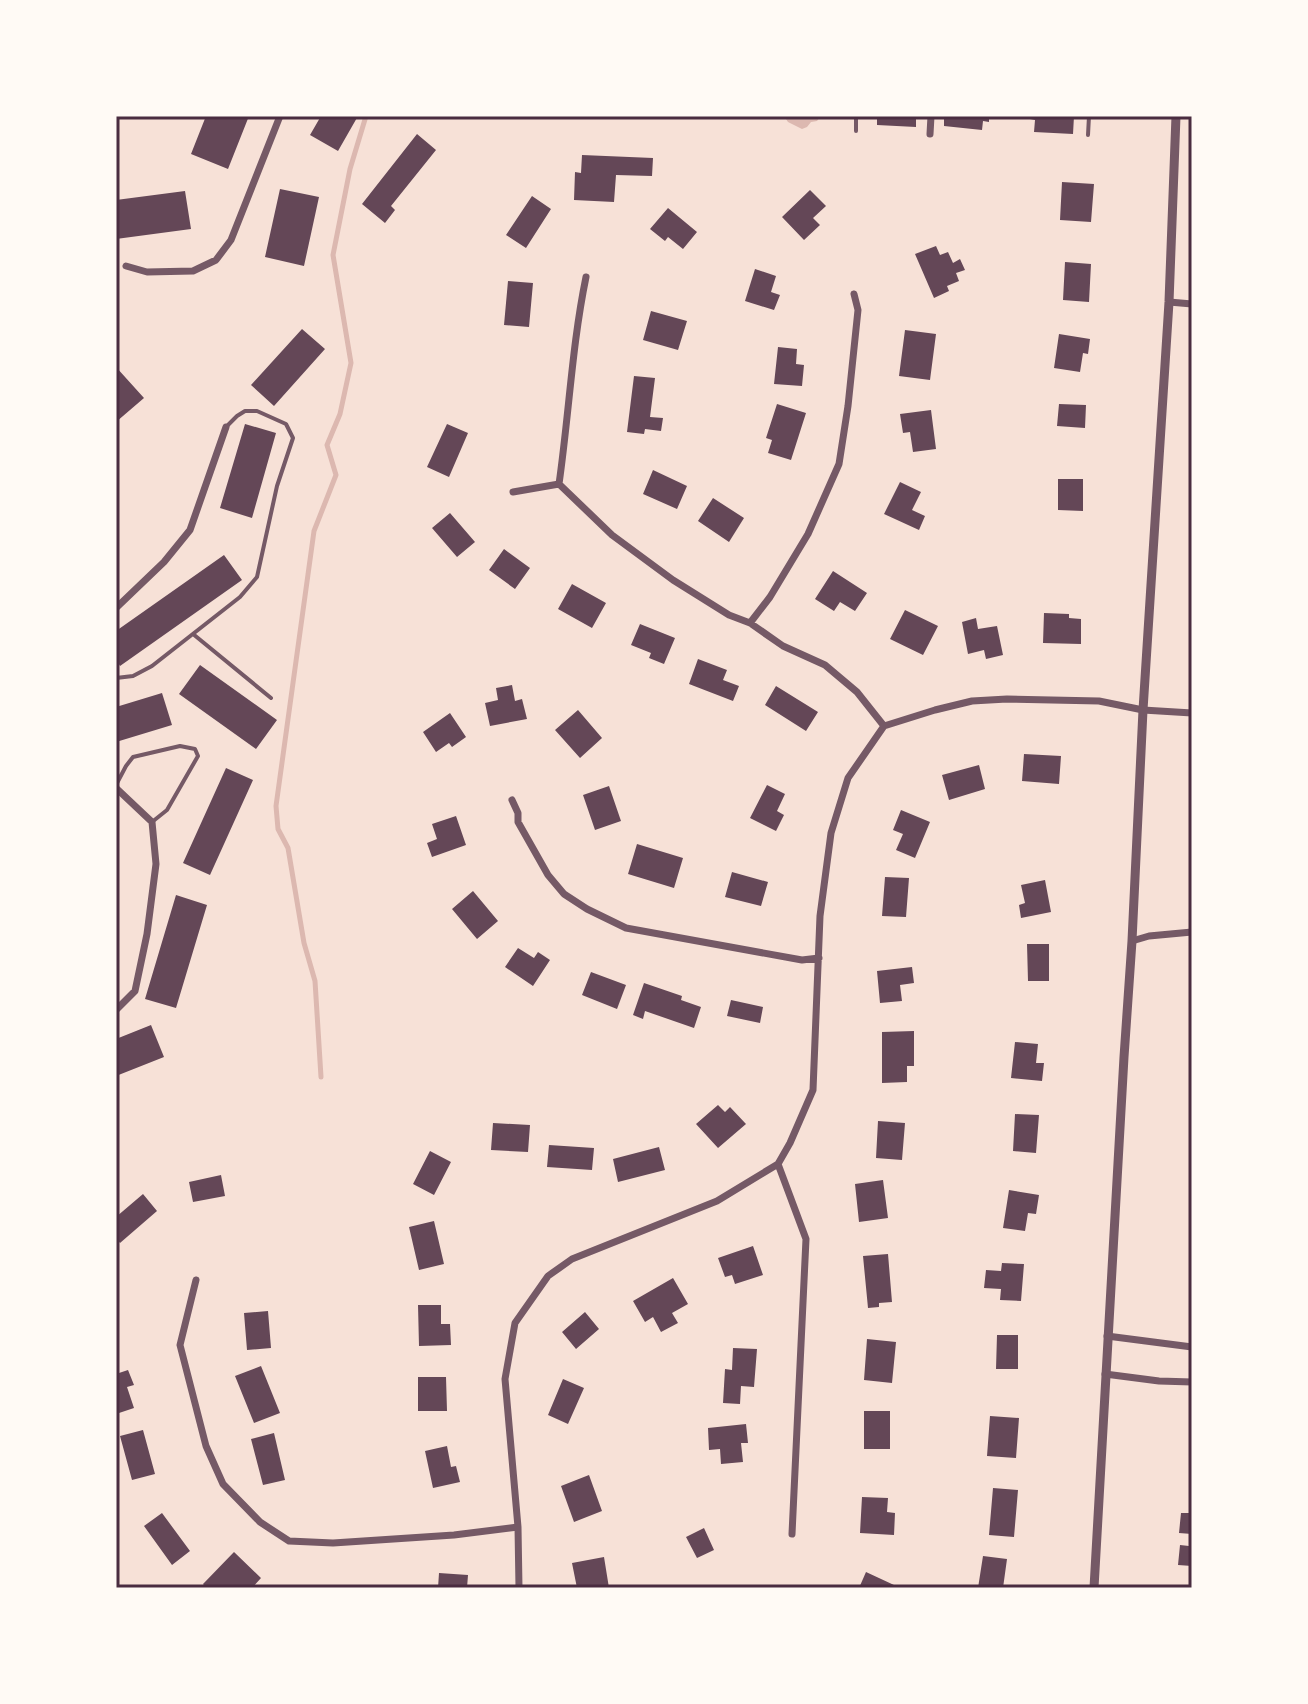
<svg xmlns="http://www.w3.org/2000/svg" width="1308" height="1704" viewBox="0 0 1308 1704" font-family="Arial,sans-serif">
	<rect width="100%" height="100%" fill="#f7e1d7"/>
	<path fill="#dcb8b0" d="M784,116H820V117L817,121L811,122L807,127L802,129L788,122Z"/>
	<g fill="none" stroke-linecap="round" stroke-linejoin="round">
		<path stroke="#dcb8b0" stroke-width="5" d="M321,1077L315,981L304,943L288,848L278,829L276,806L314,531L336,475L327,445L340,414L351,363L333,255L350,169L366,116"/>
	</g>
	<path fill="#644757" d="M206,116H249L228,169L191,154Z
		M321,116H358L338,151L310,135Z
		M877,116H916V127L877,125Z
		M944,116H989V122L983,121L982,130L944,126Z
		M1031,116H1074L1073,134L1034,132L1035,120L1030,119Z
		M417,134L436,150L391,206L395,210L385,223L362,204Z
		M582,155L653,158L652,176L616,175L614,202L574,200L575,172L581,173Z
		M1062,182L1094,184L1091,222L1060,220Z
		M280,189L319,197L304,266L265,257Z
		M810,190L826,206L813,218L820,225L804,240L782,217Z
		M185,191L191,229L116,239V200Z
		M532,196L551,209L526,248L506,235Z
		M668,208L697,232L683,249L668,237L665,241L650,229Z
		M936,246L940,255L948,252L953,263L960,259L965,270L956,273L959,281L947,286L949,291L934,298L915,254Z
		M1065,262L1091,264L1089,302L1063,300Z
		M755,269L776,276L771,292L780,295L774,310L745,301Z
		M508,281L533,283L529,327L504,325Z
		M651,311L687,321L678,350L643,340Z
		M302,329L325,349L274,406L251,385Z
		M905,330L936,334L930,380L899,376Z
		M1059,334L1090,339L1088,354L1083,353L1080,372L1054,368Z
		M778,347L797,349L796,364L804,365L802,386L774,384Z
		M116,367L144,398L116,422Z
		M634,376L655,378L650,417L663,418L661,431L645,429L644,434L627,432Z
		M777,404L806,413L791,460L768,453L772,440L766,438Z
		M1059,404L1086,405L1085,428L1057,426Z
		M931,410L936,449L913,452L910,432L903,433L900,414Z
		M245,424L276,433L252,518L220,508Z
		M447,424L468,433L449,477L427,467Z
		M653,470L687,486L677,509L643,494Z
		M1058,479H1083V511L1058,510Z
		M900,482L921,492L912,510L925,516L919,530L884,514Z
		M713,498L744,518L729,542L698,521Z
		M450,513L475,542L457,557L432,528Z
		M504,549L530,568L515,589L489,570Z
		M224,555L242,580L120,666L116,659V631Z
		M833,571L867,593L855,611L840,602L834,611L815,599Z
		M572,584L606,603L592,628L558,609Z
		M905,610L938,626L923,655L890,639Z
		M1044,613L1069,614V618L1081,619V644L1043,643Z
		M976,618L978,629L997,626L1003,655L986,659L984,650L968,654L962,622Z
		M640,624L675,638L664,664L649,658L651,653L631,645Z
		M698,659L727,670L723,680L739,686L733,701L689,684Z
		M200,665L277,720L256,749L179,694Z
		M512,685L515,701L522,699L527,719L490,726L485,703L498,700L496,688Z
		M776,686L818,712L806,731L765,705Z
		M162,693L172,725L116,742V707Z
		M578,710L602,738L580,758L555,730Z
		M450,713L466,737L452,747L449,743L436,752L423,732Z
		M1024,754L1061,756L1059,784L1022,781Z
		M979,765L985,789L949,800L942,775Z
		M226,768L253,780L210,875L183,863Z
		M767,785L785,794L777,811L784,815L776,831L750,818Z
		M609,786L621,821L595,830L583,795Z
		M901,810L930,822L915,858L896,850L903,834L893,830Z
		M456,816L466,845L432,857L427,843L437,839L432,824Z
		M637,844L683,858L674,888L628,874Z
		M732,872L768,882L761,906L725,897Z
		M885,877L909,878L906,917L882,916Z
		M1045,880L1051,912L1021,918L1019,905L1025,903L1021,885Z
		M473,891L498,921L477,939L452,909Z
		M176,895L207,905L176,1008L145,999Z
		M1027,944H1049V981H1028Z
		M518,948L534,958L538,952L550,960L533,986L505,967Z
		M912,967L914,983L900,985L902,1001L880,1003L877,971Z
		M591,972L626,985L617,1009L582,995Z
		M644,983L682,996L681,1000L701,1007L694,1028L645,1011L643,1019L633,1015Z
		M731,1000L763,1007L760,1023L727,1016Z
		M151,1025L164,1057L116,1076V1039Z
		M914,1031V1066H907V1082L882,1083V1032Z
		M1015,1042L1038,1044L1036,1063H1044L1042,1081L1011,1078Z
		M718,1105L725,1112L730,1107L746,1124L718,1148L696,1124Z
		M1015,1114L1039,1115L1036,1153L1013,1151Z
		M878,1121L905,1123L902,1160L876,1158Z
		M493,1123L530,1125L528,1152L491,1150Z
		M549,1145L594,1148L592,1170L547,1167Z
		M659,1147L665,1170L618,1182L613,1159Z
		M430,1151L451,1162L434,1195L413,1184Z
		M221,1175L225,1196L193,1202L189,1182Z
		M883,1180L888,1218L859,1222L855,1184Z
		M1009,1190L1039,1195L1036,1214L1028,1213L1025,1231L1003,1228Z
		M143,1194L157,1211L120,1243L116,1238V1217Z
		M434,1221L444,1264L419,1270L409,1227Z
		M753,1246L763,1275L735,1284L732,1275L725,1277L718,1258Z
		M888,1254L892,1302L879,1303V1307L868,1308L863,1256Z
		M1002,1263L1024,1264L1021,1301L1000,1300L1001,1289L984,1288L986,1270L1001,1271Z
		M673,1278L688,1304L672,1313L678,1323L661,1332L653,1317L645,1322L633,1301Z
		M418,1305H441V1324H450L451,1345L419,1346Z
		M268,1311L271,1348L247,1350L244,1313Z
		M585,1312L599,1329L576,1349L562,1332Z
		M997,1335H1018V1369H996Z
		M867,1339L896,1342L892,1383L864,1380Z
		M733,1348L757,1349L754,1387L741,1386L740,1404L723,1403L725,1369L732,1370Z
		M261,1366L280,1413L254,1423L235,1376Z
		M128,1370L134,1385L127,1387L134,1408L116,1414V1374Z
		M418,1377H446L447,1411H418Z
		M563,1379L584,1388L568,1424L548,1415Z
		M864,1411H890V1449H864Z
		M990,1416L1019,1418L1016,1458L987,1456Z
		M746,1424L748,1443H741L743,1462L721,1464L720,1449L709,1450L708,1428Z
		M143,1430L155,1474L132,1480L120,1436Z
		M274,1433L285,1480L263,1485L251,1439Z
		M447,1446L451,1467L456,1466L460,1482L433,1488L425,1451Z
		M589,1475L602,1511L574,1522L561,1486Z
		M993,1488L1018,1490L1014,1537L989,1535Z
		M862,1497L888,1498L887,1512L895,1513L894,1535L860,1533Z
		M162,1513L190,1551L172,1565L144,1526Z
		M1181,1513H1192V1534L1179,1533Z
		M704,1528L714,1550L697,1558L686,1537Z
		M1189,1543H1192V1566L1178,1565L1180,1545L1189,1546Z
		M234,1552L261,1578L252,1588H206L203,1584Z
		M983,1556L1007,1559L1003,1588H978Z
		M604,1557L609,1588H577L572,1563Z
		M866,1572L894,1585L893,1588H859Z
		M439,1573L468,1575L467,1588H438Z"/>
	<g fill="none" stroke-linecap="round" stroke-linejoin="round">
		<path stroke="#755966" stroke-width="4" d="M856,131V116
			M1088,135L1089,116
			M193,634L271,698
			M116,678L133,676L152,666L240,597L257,577L277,486L293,438L286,424L257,411H245L237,416L226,427
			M116,785L126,766L133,757L180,746L195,749L198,756L167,810L152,822"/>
		<path stroke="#755966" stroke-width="7" d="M930,134L931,116
			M126,266L147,272L193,271L216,260L231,240L280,116
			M586,277C572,345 569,414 559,484L612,535L673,580L729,615L750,623L783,646L825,665L857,692L884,726
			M1169,302L1192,304
			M513,492L559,484
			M116,608L164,562L190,530L226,427
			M750,623L770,597L808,534L839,464L848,406L858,310L854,294
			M116,788L152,822L156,864L147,934L135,991L116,1010
			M512,800L518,813V822L548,875L564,894L587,909L626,928L802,960L819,958
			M1132,941L1149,936L1192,932
			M778,1164L806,1239L792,1534
			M196,1280L180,1345L206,1446L223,1484L260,1522L289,1541L333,1543L454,1535L518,1527
			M1107,1336L1192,1347
			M1105,1374L1159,1381L1192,1382
			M519,1588L518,1527L505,1379L515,1323L548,1276L572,1259L717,1201L778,1164L790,1143L813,1090L820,916L831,833L848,778L884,726L935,710L972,701L1007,699L1099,701L1143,710L1192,713"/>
		<path stroke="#755966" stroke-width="9" d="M1094,1588L1124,1057L1132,941L1143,710L1169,302L1176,116"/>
	</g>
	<rect width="1308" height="1704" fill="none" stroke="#fffaf5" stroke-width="236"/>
	<rect x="118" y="118" width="1072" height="1468" fill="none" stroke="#4a2c40" stroke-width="3"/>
</svg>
